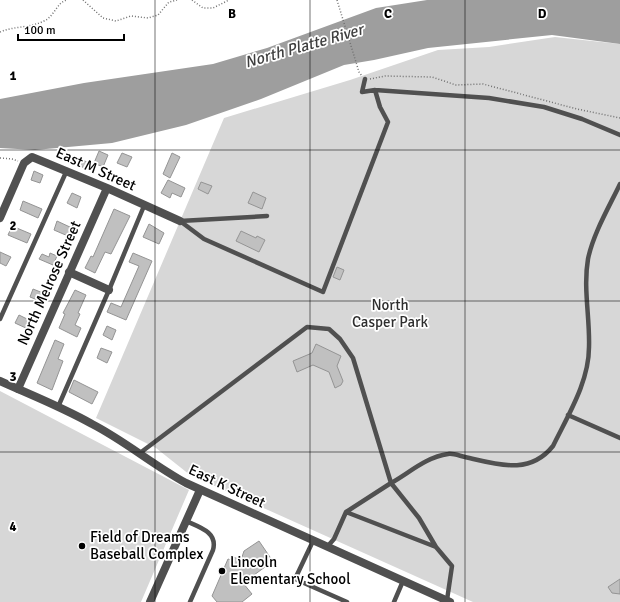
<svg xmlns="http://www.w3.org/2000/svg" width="620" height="602" viewBox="0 0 620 602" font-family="Signika,sans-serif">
	<rect width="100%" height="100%" fill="#fff"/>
	<path fill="#d7d7d7" d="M555,37L620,44V602H473L190,475L156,448L96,418L224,118L350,80L438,50L489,47Z
		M0,391L189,490L141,602H0Z"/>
	<path fill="#9e9e9e" d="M427,0H620V44L552,35L428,48L374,60L344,65L261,99L186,125L112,143L35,150L0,148V99L84,83L213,64L267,48L376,8Z"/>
	<path fill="#c0c0c0" stroke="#949494" d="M99,151L108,155L103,167L94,163Z
		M122,153L132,157L127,167L117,163Z
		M172,153L180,157L170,178L163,174Z
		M78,158L96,166L93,172L76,164Z
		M34,171L43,175L40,183L31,180Z
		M168,180L185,188L181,197L172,193L170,198L161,193Z
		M201,182L212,186L208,194L198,189Z
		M253,192L266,198L262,209L248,203Z
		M72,193L81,197L77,208L67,203Z
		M23,201L42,209L38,218L20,210Z
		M114,209L130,216L111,254L105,252L95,273L85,268L91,256L93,257Z
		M57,221L72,228L68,236L54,230Z
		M149,224L164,233L159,244L143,237Z
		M12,226L31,234L27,243L8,235Z
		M241,231L256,238L257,236L265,240L259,252L236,241Z
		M0,252L11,257L6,266L0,263Z
		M50,253L57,256L53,265L39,259L42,254L49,257Z
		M133,253L152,261L126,320L107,312L111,303L121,307L139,266L129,262Z
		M337,267L344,270L340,280L333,277Z
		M33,289L43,293L40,301L30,297Z
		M75,290L86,295L78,313L80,314L75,325L81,328L77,337L59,328L65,314L63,313Z
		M19,315L31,321L28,329L15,323Z
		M107,326L116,330L112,340L103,335Z
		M55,340L64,344L58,359L63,361L52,390L37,383Z
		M316,344L341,356L337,366L343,381L341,385L335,388L329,372L313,365L297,372L293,361L312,353Z
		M101,348L112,352L107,363L97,358Z
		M74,380L98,392L92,404L69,392Z
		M259,541L272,560L264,566L265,567L243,583L252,594L242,602H217L212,596L228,559L231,560L233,557L241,560L244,551Z
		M620,579V594L612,593L608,587Z"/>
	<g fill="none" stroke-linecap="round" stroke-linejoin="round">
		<path stroke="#727272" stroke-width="1.5" stroke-dasharray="1 2" stroke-linecap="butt" d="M83,0L103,18L116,21L131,16L148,18L158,15L169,2L177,0
			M192,0L203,8H213L229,0
			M337,0L359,72L362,76
			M0,32C14,26 30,28 44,21C54,17 57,2 67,0
			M370,79L385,76L432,77L456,85L483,84L577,109L620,118
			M0,158L12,159L18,161"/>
		<path stroke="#505050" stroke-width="4.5" d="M375,90L489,98L544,107L582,119L620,135
			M180,221L204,239L323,292L388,122L380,107L375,90L362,92L365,79
			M180,221L267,216
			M0,319L67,170
			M58,407L109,290L144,206
			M568,415L620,438
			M140,453L307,327L329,329L340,339L353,358L391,483C409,473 426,457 448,454C453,453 460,456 465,457C497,464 529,476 553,446C568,415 589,382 589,347C590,318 583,288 588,259C593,234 609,207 620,184
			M346,512L436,547L452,566L447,600
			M186,521C199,527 218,532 213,550L190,602
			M313,541L295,579L347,602
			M327,547L334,539L346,512L391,483L419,518L436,547
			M394,602L403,581"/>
		<path stroke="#505050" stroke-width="8" d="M0,218L24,163L32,157L107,188L180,221
			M69,272L109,290
			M18,389L107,188
			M150,602L200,490"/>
		<path stroke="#505050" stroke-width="8" d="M0,381C31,395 62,407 92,424C125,441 153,465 186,483L450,602"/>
	</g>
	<path fill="none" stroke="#000" stroke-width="1" stroke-opacity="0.55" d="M155,0V602M310,0V602M465,0V602M0,150H620M0,301H620M0,452H620"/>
	<g fill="#000" stroke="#fff" stroke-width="1.5">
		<circle cx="82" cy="546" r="4"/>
		<circle cx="222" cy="571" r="4"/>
	</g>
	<g text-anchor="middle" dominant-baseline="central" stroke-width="3.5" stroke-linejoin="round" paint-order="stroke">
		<g font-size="15" fill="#000" stroke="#fff">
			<text transform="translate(96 169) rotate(24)">East M Street</text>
			<text transform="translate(49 283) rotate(-66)">North Melrose Street</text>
			<text transform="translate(227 486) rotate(25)">East K Street</text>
		</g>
		<g font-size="15" fill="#2e2e2e" stroke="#fff">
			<text x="390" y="305">North<tspan x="390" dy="17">Casper Park</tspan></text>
		</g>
		<g font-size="15" fill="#000" stroke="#fff" text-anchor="start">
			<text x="90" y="537">Field of Dreams<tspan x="90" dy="17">Baseball Complex</tspan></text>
			<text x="230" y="562">Lincoln<tspan x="230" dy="17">Elementary School</tspan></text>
		</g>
		<g font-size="16" font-style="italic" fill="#3f3f3f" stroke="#fff">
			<text transform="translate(304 46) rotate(-16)">North Platte River</text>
		</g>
	</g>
	<g font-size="13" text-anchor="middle" font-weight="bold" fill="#000" stroke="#fff" stroke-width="3.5" stroke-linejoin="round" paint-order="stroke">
		<text x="232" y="18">B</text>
		<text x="388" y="18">C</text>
		<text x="542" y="18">D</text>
		<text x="13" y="80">1</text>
		<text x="13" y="230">2</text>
		<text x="13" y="381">3</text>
		<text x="13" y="531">4</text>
	</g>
	<path d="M18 34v6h106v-6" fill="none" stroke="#000000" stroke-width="2"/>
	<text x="24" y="34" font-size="12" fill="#000000" stroke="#ffffff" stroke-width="3" paint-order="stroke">100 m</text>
</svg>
